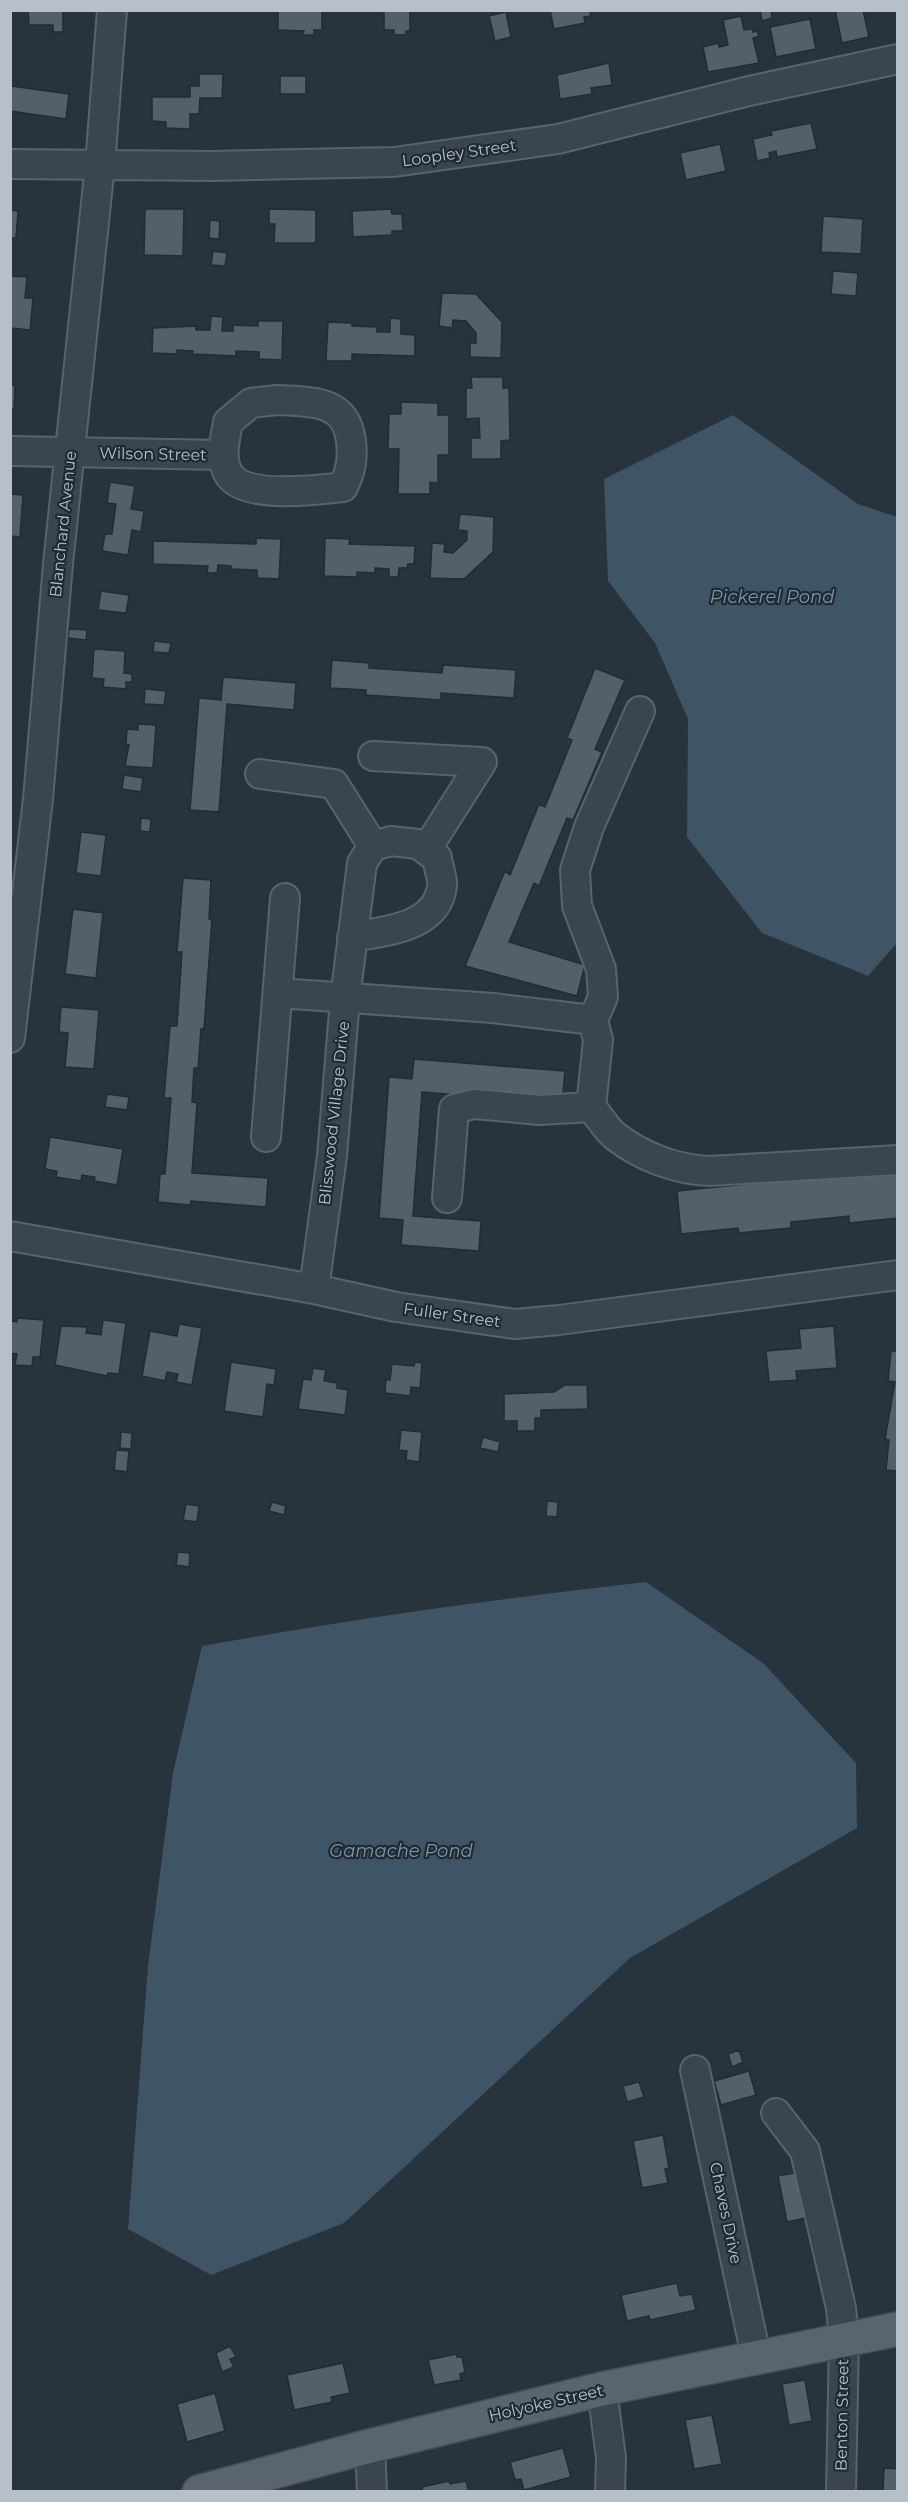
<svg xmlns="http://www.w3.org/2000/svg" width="908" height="2502" viewBox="0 0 908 2502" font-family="Montserrat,sans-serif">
	<rect width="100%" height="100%" fill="#27333d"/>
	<path fill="#3f5464" d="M733,415L858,504L897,517V943L868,976L762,933L687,837L688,719L655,643L608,581L604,479Z
		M646,1582L763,1663L856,1763L857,1828L630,1958L344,2223L211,2275L128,2229L148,1966L173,1773L202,1646C349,1619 497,1599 646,1582Z"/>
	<path fill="#53606a" stroke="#222c34" stroke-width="1.5" d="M28,10H63V32H53V25H29Z
		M278,10H322V30H314V35H303L304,31L278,30Z
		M384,10H410V31H406V35H394V30H384Z
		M550,10L590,11L591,16L584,17L585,23L554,29Z
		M760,10H771L772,18L762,21Z
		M835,10H863L869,37L842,43Z
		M506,12L511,37L495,41L489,16Z
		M741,16L744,30L752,29L753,32L757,31L759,36L753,38L759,63L708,72L703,47L718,43L719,47L728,45L723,20Z
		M810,19L816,49L776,57L770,27Z
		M609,63L612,85L591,88L592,94L560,99L557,75Z
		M199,74H223L222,98H200L199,114H190V129L166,128V122L152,121V97H190V86H199Z
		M280,76H306V94H280Z
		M11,86L69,94L66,119L10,111Z
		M811,123L817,149L777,157L776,151L769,153L770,158L757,161L753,139L772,135L771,131Z
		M720,144L726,171L686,180L680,153Z
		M145,209H184L183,256L144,255Z
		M269,209L316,210V243H274L275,224H269Z
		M391,209L392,214H402L403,231H392V235L353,237L352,211Z
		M10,210L18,211L16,238H10Z
		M823,216L863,219L861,254L821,252Z
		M210,220L220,221L219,239L209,238Z
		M213,251L227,253L225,266L211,265Z
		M833,271L858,273L856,296L831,294Z
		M10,276L27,277L25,298H33L30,330L10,328Z
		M442,293L476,294L502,322L501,358L470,357V343H476V333L466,321L453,320L452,328L439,326Z
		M211,316L223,317L222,331H233V325L258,326V321H283L282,360L259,359V352L236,351V356L192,354L193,351L177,350V354L152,353L153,328L196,326V330H210Z
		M390,318L401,319V334L415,335V356L352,354V361H326L328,322L352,323V326L377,327V332H390Z
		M471,377H503V388H509L510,440L501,441V459H471V438H480L479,418L466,419V388H472Z
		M10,385H15L14,410L10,409Z
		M401,402L438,403V415H449V455H438V483L430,482V494H398L399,449H388L389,414H401Z
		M110,482L135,486L131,509L144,511L141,532L132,530L128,555L102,551L105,534H112L116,504L107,503Z
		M10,494L23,495L20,537L10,536Z
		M460,514L494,517L493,552L464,579L430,578L432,543L445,544L444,552L453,553L467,540V531L458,530Z
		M256,538L281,539L279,579L257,578V570L231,569V566L218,565L217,573H207L208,566L153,564V541L256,544Z
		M325,538L350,539L349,544L415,546L414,564H408L407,568H399L398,577H389V569L375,568V573L357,572V577L324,576Z
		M101,591L129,595L126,613L98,610Z
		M69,629L87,630L86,640L68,638Z
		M154,641L171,643L169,653L153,652Z
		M94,649L125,651L124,673L132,674V682H126V689L103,687L104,679L92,678Z
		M332,660L369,663V668L442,673L443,665L516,670L514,698L441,693V700L366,695V690L330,688Z
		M595,668L625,680L595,749L602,752L573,820L567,818L539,886L534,883L509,942L585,965L577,996L465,966L505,871L510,875L539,804L545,807L572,740L567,738Z
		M223,677L296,683L294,710L227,704L219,812L190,810L199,698L221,700Z
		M145,689L166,691L164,705L144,704Z
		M138,724L156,725L153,768L125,766L129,745H126L127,729L138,730Z
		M124,775L143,778L141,792L122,789Z
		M141,818L151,819L150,832L140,831Z
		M81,832L106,835L101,876L76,873Z
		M183,878L211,880L209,919H212L204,1029H201L198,1068H194L192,1102L197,1103L192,1173L268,1178L266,1207L191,1201L190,1205L158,1202L160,1174H165L171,1098H164L170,1026H177L182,952H177Z
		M73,909L103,913L96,978L65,974Z
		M61,1007L99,1010L94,1069L65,1067L68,1033L59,1032Z
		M414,1059L565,1071L562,1103L422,1092L413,1216L481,1221L479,1251L401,1245L403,1220L379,1218L389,1077L412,1079Z
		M107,1094L129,1097L127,1110L105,1107Z
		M50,1137L123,1149L117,1185L94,1181L95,1177L82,1175L81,1181L56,1177L57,1171L45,1169Z
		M898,1169V1218L849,1223V1216L791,1222V1228L739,1233L738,1228L681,1234L677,1191Z
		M17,1318L44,1320L40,1357H33L32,1366L15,1365L17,1354L10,1353V1321L17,1322Z
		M103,1320L126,1323L119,1374L108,1373L107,1376L55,1365L61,1326L87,1327L86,1333L101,1335Z
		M179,1324L202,1328L192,1385L176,1382L178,1374L167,1372L165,1381L142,1376L150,1331L177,1336Z
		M834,1326L837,1368L796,1371L797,1380L769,1382L766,1351L801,1348L799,1329Z
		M891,1351H898V1471L886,1470L889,1440L885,1439L895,1382L888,1381Z
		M231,1362L276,1369L274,1385L267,1384L263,1417L224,1411Z
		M415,1362L422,1363L420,1388L411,1387L410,1396L385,1393L386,1379L390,1380L392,1364L414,1366Z
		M313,1368L326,1370L324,1381L337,1383V1388L348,1390L345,1415L298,1409L303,1379L311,1380Z
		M565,1385H587L588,1409L541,1410V1418H535V1431H517V1421H504V1394L554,1392Z
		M401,1430L422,1432L419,1462L406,1460L407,1451L399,1450Z
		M121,1432L132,1433L131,1449L120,1448Z
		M483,1437L500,1442L498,1452L480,1448Z
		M116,1450L129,1451L127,1472L114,1470Z
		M547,1501L558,1502L557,1517L546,1516Z
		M272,1502L286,1506L284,1515L269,1511Z
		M186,1504L199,1506L197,1522L183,1520Z
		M178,1552L190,1553L189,1567L176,1565Z
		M739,2050L743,2062L732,2067L728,2054Z
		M749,2071L756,2095L721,2105L714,2081Z
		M639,2082L644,2097L627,2102L623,2086Z
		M663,2135L669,2168L665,2169L668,2183L642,2188L633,2141Z
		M804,2171L810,2217L787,2222L778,2176Z
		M677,2283L680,2296L692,2294L696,2310L650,2320L649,2316L627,2321L621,2295Z
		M230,2346L236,2357L230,2359L234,2367L222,2372L216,2353Z
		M456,2354L457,2357H462L465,2372L460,2374L461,2380L434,2385L428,2360Z
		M343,2363L350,2393L331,2397L332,2402L294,2410L287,2375Z
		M805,2380L812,2421L789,2425L782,2384Z
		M215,2393L225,2431L187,2442L177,2404Z
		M712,2415L722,2464L694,2469L685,2420Z
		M563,2448L571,2477L524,2490L521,2479L515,2480L510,2462Z
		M884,2468L898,2469V2492L883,2491Z
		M449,2481L450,2484L466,2481L469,2492H423L422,2487Z"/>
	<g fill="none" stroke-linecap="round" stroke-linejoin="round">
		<g stroke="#59636b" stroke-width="32">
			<path id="minor" d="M10,164L212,166L394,162L558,139L749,91L898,59
				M277,400C311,402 346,399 351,441C353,458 351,471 343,487C317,490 248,499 230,476C219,461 225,439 228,422L251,403Z
				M10,451L223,455
				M373,756L482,762L426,850
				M260,774L334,784L373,846
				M278,993L493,1008L593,1020L598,1040L591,1107C599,1116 606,1129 615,1136C642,1157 677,1170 710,1171L898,1160
				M593,1020L603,997L601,969L577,906L575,870L589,827L640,711
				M10,1038L38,799L58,564L100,165L112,10
				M266,1137L285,898
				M447,1198L454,1109L474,1104L540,1110L591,1107
				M10,1236L314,1289L396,1307L515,1324L559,1320L898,1275
				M314,1289L332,1156L345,999L362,863L373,846L391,841L418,844L437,858C438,866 443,878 442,886C437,928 385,931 352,937
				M695,2070L756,2356
				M776,2113L805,2151L841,2308L844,2339L841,2492
				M602,2389L611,2458L610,2492
				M370,2446L372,2492"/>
		</g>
		<g stroke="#444e56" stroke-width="36">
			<path id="major" d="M199,2492L370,2446L602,2389L898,2329"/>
		</g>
		<use href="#minor" stroke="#3b454d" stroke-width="28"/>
		<use href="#major" stroke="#59646d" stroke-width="33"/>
	</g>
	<g text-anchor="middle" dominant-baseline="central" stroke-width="4.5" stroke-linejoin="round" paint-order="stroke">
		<g font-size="16" fill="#b7c0c8" stroke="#202a32">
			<text transform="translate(459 153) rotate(-8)">Loopley Street</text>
			<text transform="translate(153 454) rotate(1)">Wilson Street</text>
			<text transform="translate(63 524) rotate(-84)">Blanchard Avenue</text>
			<text transform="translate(334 1113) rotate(-84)">Blisswood Village Drive</text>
			<text transform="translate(452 1315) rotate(8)">Fuller Street</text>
			<text transform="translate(726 2213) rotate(78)">Chaves Drive</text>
			<text transform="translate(546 2403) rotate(-13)">Holyoke Street</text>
			<text transform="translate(842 2415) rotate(-89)">Benton Street</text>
		</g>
		<g font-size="18" font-style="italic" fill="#7b95a8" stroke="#202a32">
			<text x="772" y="597">Pickerel Pond</text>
			<text x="401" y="1851">Gamache Pond</text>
		</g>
	</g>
	<rect width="908" height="2502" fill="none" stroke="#b7c0c8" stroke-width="24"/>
</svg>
